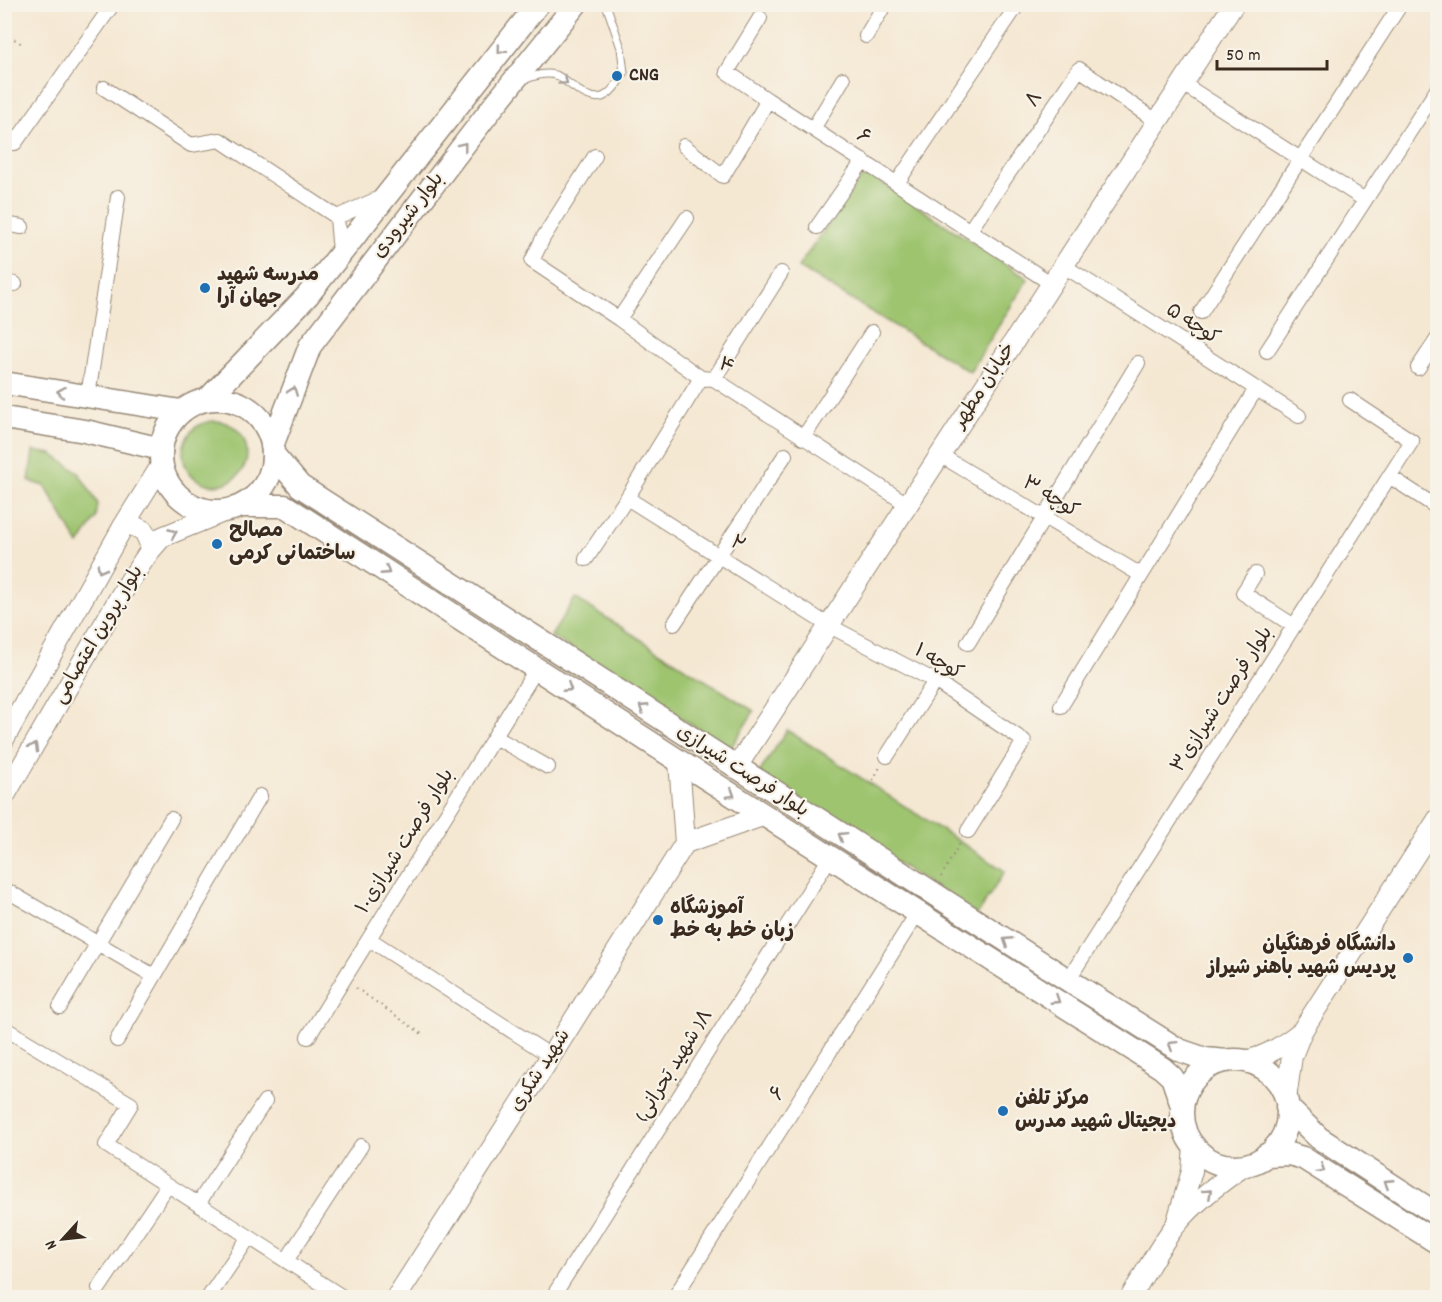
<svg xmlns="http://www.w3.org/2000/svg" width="1442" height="1302" viewBox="0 0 1442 1302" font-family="Dekko,'Playpen Sans Arabic',sans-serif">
	<rect width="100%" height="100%" fill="#f7f3e8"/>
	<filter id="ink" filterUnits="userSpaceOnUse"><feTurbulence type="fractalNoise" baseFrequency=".0167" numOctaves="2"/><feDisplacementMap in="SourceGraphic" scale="12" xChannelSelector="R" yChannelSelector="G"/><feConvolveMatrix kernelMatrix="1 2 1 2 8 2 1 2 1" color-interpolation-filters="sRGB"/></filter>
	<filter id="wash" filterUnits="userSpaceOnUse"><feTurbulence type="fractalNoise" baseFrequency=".008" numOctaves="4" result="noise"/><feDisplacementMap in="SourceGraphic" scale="24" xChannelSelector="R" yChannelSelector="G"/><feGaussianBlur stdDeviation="1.35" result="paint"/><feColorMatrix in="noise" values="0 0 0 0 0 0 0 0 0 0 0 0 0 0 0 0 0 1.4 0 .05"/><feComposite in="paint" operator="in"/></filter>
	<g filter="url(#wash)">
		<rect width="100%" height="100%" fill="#f5e8d3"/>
		<path fill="#9ec470" stroke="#6c7747" stroke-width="1.5" d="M865,172L1028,279L970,372L798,267Z
			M183 453a32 32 0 1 1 64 0a32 32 0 1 1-64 0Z
			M33,451L52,454L79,473L98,504L96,518L79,545L45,486L29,481Z
			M575,598L754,711L730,749L551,636Z
			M787,730L1005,871L977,915L759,773Z"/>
	</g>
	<g filter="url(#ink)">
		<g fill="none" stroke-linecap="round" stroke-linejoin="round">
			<g stroke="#988978" stroke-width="9">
				<path id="lane" d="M523,80C534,76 544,72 556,75C561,77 567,83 572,86C598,106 608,100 624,73L621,48L606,4"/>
			</g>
			<g stroke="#988978" stroke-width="16">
				<path id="street" d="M760,18L727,72L768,100
					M866,36L885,4
					M1183,84L1365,200
					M104,88L191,145L220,140L337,217
					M813,129L843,79
					M4,143H15L113,4
					M684,146L723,176L768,100L1052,284
					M595,156L543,238L532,261L619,319L701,378L714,379L907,504
					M897,183L1018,4
					M4,224L22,227
					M817,227L863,161
					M970,230L1079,69L1158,122
					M340,254L337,217L382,197
					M1064,266L1299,416
					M4,282L15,284
					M1201,312L1399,7
					M619,319L687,218
					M1267,351L1438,88
					M1418,368L1438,338
					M714,379L781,273
					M88,396L118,197
					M803,438L872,332
					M940,455L1141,575
					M1389,476L1438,508
					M627,498L828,625L935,681L1024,741L968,831
					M586,559L627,498L701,378
					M1255,574L1243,593L1294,626
					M674,624L785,455
					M968,643L1138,363
					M1061,706L1256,389
					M495,737L548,767
					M887,756L935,681
					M4,889L154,976
					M369,939L551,1056
					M1068,980L1412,441L1350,400
					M60,1007L171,819
					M4,1028L131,1104L106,1145L344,1298
					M308,1037L537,668
					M117,1040L260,796
					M198,1204L265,1101
					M286,1261L361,1146
					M99,1288L168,1185
					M208,1298L249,1237
					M552,1298L831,856
					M674,1298L918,912"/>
			</g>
			<g stroke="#988978" stroke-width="22">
				<path id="secondary" d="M124,525H132L144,531L150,544L149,552
					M4,739L124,525L162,464
					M679,761L685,843
					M736,768L1234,4
					M4,797L125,588L149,552L162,537L228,510
					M685,843L765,815
					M1245,1061C1268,1056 1284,1045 1302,1031
					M1286,1099L1292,1056L1302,1031L1438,819
					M1177,1221L1192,1171L1194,1146
					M396,1298L551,1056L685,843
					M1130,1298C1145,1274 1158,1248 1175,1226C1195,1202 1220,1182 1246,1165"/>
			</g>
			<g stroke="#988978" stroke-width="25">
				<path id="primary" d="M4,383L181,411
					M208,399L308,295L538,4
					M161 455a56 56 0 1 1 112 0a56 56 0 1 1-112 0Z
					M4,418L85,431L161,449
					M272,446L310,346L492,108L576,4
					M273,454L300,486L1068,980L1179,1050L1205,1059L1227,1061
					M242,506H285L679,761L1162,1068L1172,1077L1182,1106
					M1182 1113a53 53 0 1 1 106 0a53 53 0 1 1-106 0Z
					M1287,1107L1319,1138L1438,1215
					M1266,1155L1289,1154L1303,1158L1438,1243"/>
			</g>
			<path stroke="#988978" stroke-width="2" stroke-dasharray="1.5 4.5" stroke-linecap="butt" d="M4,33L24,45
				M873,780L880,767
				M941,877L960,843
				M356,988L422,1034"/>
			<use href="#lane" stroke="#fff" stroke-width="7"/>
			<use href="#street" stroke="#fff" stroke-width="14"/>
			<use href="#secondary" stroke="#fff" stroke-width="20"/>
			<use href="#primary" stroke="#fff" stroke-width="22"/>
		</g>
		<defs><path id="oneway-chevron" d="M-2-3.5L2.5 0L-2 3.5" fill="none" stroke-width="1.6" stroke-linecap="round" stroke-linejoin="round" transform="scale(1.5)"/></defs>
		<g stroke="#a79f9a">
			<use href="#oneway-chevron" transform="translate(501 50) rotate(129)"/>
			<use href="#oneway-chevron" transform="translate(564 81) rotate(34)"/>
			<use href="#oneway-chevron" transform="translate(463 146) rotate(-52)"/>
			<use href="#oneway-chevron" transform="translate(293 391) rotate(-69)"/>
			<use href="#oneway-chevron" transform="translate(61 392) rotate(-171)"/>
			<use href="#oneway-chevron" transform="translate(173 533) rotate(-22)"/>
			<use href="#oneway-chevron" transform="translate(101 569) rotate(118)"/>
			<use href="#oneway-chevron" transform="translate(386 571) rotate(33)"/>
			<use href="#oneway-chevron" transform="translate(568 688) rotate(33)"/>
			<use href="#oneway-chevron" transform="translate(643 708) rotate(-147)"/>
			<use href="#oneway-chevron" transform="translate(34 747) rotate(-60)"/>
			<use href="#oneway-chevron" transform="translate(731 794) rotate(32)"/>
			<use href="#oneway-chevron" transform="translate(842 836) rotate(-148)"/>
			<use href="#oneway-chevron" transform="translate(1007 941) rotate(-147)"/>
			<use href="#oneway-chevron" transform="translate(1056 1000) rotate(33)"/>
			<use href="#oneway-chevron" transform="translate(1172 1045) rotate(-148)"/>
			<use href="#oneway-chevron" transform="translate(1321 1169) rotate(32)"/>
			<use href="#oneway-chevron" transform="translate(1388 1183) rotate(-147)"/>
			<use href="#oneway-chevron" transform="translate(1208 1193) rotate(-42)"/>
		</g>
	</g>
	<g fill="#1f6fb2" stroke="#f7f3e8" stroke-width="2">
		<circle cx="617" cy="76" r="6"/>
		<circle cx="205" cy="288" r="6"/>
		<circle cx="217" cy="544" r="6"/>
		<circle cx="658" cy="920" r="6"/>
		<circle cx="1408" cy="958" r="6"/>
		<circle cx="1003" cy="1111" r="6"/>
	</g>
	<g text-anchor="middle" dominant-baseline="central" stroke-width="4.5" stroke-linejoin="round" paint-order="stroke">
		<g font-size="20" font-weight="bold" fill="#3b2a1e" stroke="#f7f3e8" text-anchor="start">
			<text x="629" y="76">CNG</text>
			<text x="217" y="276">مدرسه شهید<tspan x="217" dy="23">جهان آرا</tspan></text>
			<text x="229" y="532">مصالح<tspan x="229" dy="23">ساختمانی کرمی</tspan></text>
			<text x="670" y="909">آموزشگاه<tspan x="670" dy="23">زبان خط به خط</tspan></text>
			<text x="1396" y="946" text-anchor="end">دانشگاه فرهنگیان<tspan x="1396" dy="23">پردیس شهید باهنر شیراز</tspan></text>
			<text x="1015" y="1100">مرکز تلفن<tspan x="1015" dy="23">دیجیتال شهید مدرس</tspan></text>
		</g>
		<g font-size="20" fill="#3b2a1e" stroke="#f7f3e8">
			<text transform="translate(1035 100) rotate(-56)">۸</text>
			<text transform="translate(863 138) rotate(33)">۶</text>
			<text transform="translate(409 216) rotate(-52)">بلوار شیرودی</text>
			<text transform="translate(1192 325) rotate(33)">کوچه ۵</text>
			<text transform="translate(726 367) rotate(25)">۴</text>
			<text transform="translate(985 386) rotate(-57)">خیابان مطهر</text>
			<text transform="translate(1050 498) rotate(31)">کوچه ۳</text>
			<text transform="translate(737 545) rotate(32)">۲</text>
			<text transform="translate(99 635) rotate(-59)">بلوار پروین اعتصامی</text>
			<text transform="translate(938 663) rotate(30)">کوچه ۱</text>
			<text transform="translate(1223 700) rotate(-57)">۳بلوار فرصت شیرازی</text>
			<text transform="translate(742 772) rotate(33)">بلوار فرصت شیرازی</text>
			<text transform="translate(406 842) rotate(-58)">بلوار فرصت شیرازی۱۰</text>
			<text transform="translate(675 1066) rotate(-58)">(شهید بَحرانی )۸</text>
			<text transform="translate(541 1071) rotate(-57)">شهید شکری</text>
			<text transform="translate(779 1094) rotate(-58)">۶</text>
		</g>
	</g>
	<rect width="1442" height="1302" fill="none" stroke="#f7f3e8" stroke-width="24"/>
	<g transform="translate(63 1239) rotate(243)" stroke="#f7f3e8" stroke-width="4.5" paint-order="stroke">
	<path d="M0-4.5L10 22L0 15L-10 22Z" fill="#3b2a1e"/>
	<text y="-9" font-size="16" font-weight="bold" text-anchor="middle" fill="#3b2a1e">N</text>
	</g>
	<path d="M1217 60v9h110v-9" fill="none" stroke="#3b2a1e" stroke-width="3"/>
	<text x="1226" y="60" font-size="18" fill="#3b2a1e" stroke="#f7f3e8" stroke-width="4.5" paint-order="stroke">50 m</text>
</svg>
